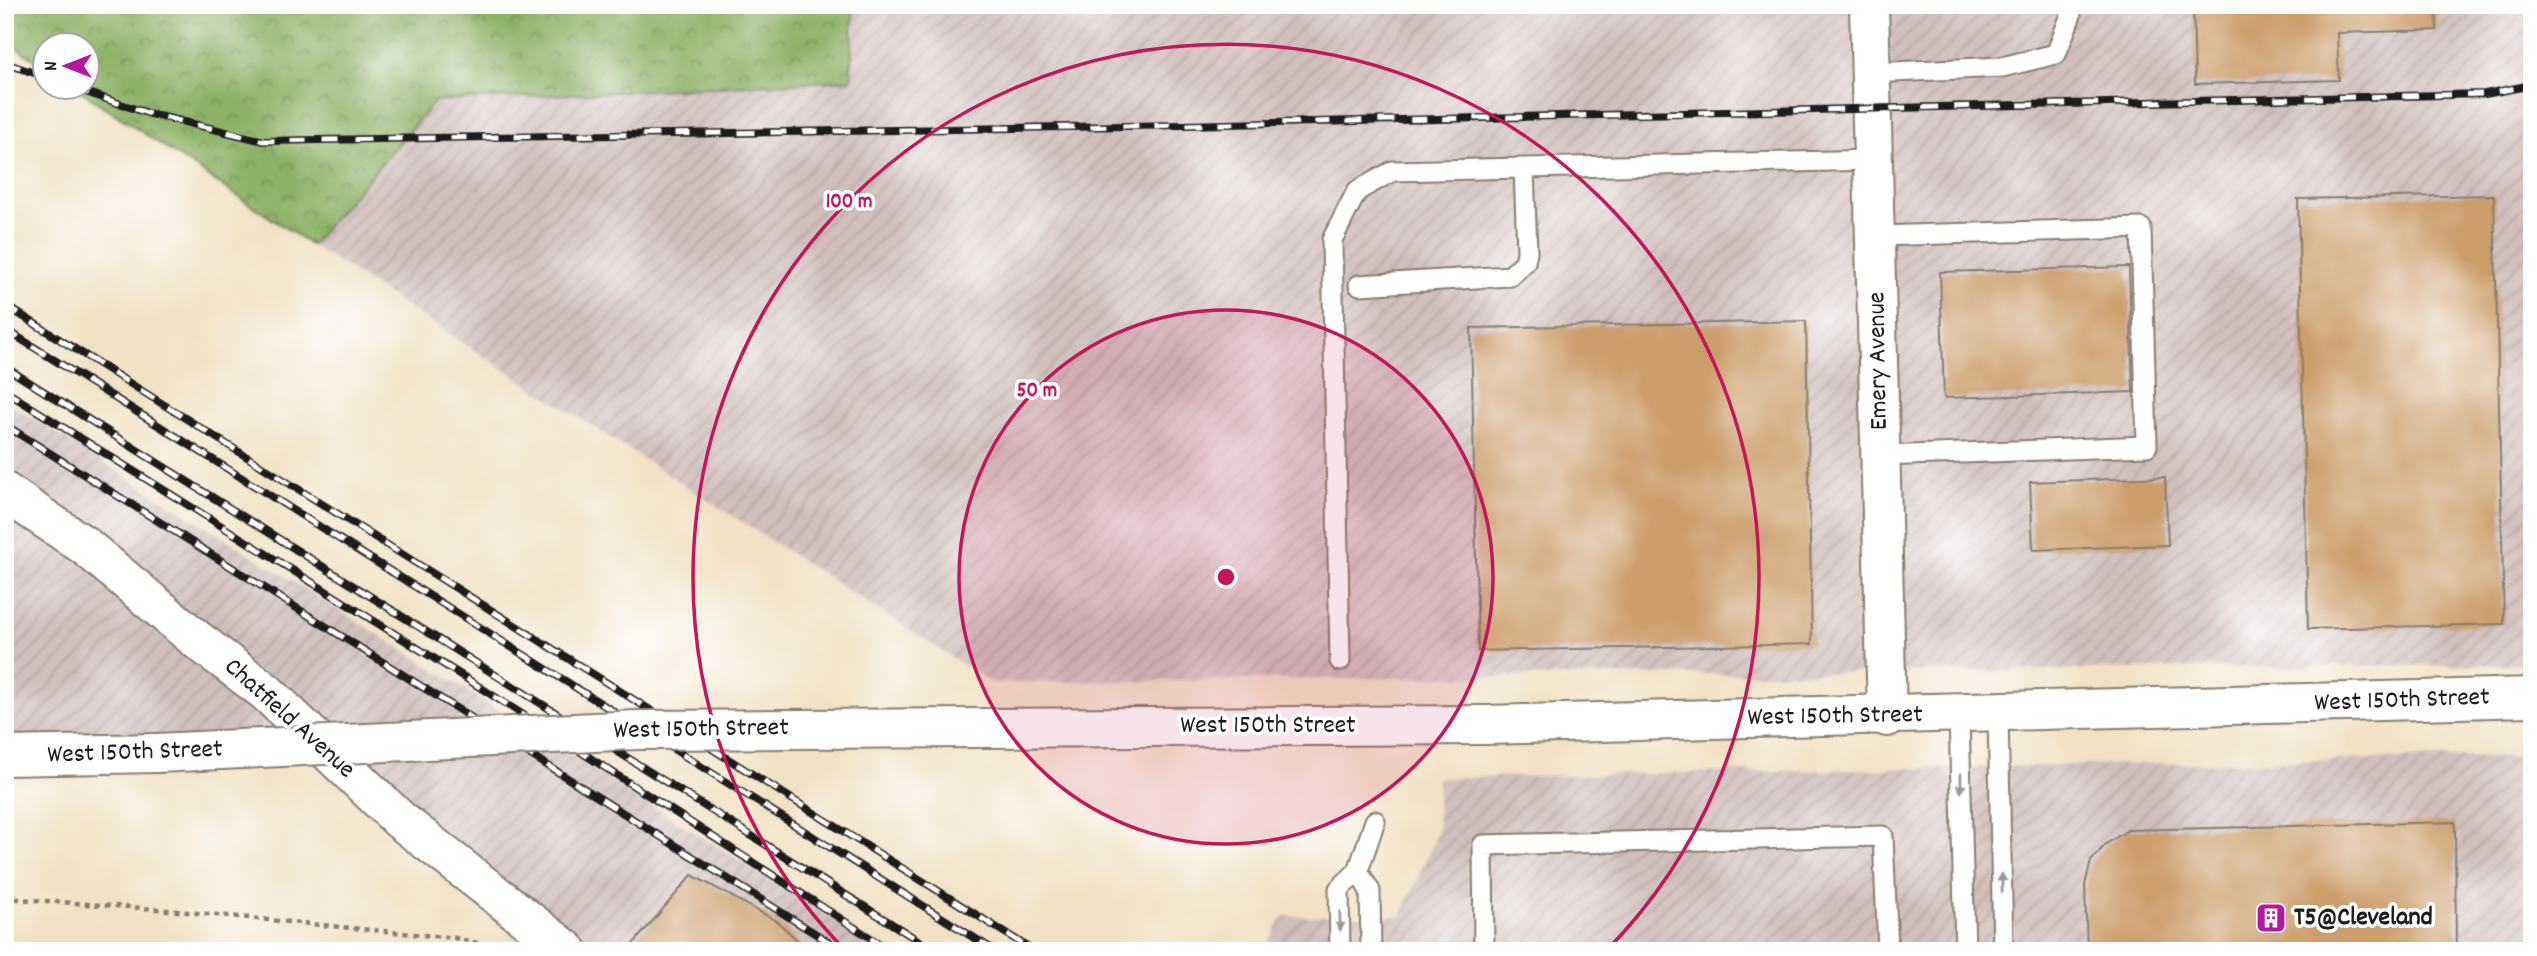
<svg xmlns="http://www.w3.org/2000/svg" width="2537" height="956" viewBox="0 0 2537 956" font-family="Dekko,sans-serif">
	<defs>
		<pattern id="industrial-furrows" width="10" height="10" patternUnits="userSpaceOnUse" patternTransform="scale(1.75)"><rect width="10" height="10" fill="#d1bfbd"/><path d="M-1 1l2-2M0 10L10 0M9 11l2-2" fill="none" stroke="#b3a4a2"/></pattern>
		<pattern id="forest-crowns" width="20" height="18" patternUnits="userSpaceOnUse" patternTransform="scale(1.75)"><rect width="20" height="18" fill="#8db166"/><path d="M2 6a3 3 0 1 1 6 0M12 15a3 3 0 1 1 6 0" fill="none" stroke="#728f53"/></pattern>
	</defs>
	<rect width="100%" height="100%" fill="#fff"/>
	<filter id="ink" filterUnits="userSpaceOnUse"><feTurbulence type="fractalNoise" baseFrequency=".0143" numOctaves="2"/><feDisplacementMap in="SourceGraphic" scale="14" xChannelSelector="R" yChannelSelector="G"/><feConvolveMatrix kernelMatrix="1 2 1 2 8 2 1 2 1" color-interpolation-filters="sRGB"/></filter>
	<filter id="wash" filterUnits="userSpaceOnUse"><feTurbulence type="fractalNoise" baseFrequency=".00686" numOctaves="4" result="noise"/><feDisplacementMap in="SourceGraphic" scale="28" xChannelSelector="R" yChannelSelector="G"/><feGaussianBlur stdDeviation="1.57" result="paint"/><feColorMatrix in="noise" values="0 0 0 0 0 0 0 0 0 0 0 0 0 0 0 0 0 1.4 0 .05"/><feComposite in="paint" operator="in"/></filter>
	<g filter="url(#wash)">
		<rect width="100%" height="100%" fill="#f2e1c5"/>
		<path fill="url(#industrial-furrows)" d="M462,5H2532V664L992,683L311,245L461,72Z
			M5,401L884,951H545L316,759L5,768Z
			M2532,756V951H1263L1284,916H1401L1438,832L1437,778Z"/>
		<path fill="url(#forest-crowns)" stroke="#546641" stroke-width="2" d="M5,5H853L851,80L435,101L311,245L76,88H88V46H46L45,67L5,40Z"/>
		<g id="blocks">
			<path fill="#cc9e6c" d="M2193,5H2436L2437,30L2337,33L2339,80L2195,84Z
				M2494,195L2504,624L2308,629L2298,199Z
				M2129,267L2133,392L1944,398L1940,272Z
				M1806,321L1812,644L1478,651L1471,328Z
				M2165,477L2168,545L2033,550L2030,482Z
				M2455,822L2456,951H2087L2085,885L2091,861L2106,844L2128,830Z
				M692,875L777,921L809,951H627Z"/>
		</g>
	</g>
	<g filter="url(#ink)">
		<use href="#blocks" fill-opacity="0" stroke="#877e70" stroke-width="2"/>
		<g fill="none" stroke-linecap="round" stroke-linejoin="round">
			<g stroke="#877e70" stroke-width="23">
				<path id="service" d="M1871,73L2002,67L2056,54L2071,15L2069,5
					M1876,236L2141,228L2147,446L1882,456
					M1359,285L1510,276L1525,262L1527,252L1524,168
					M1340,661L1332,240L1357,191L1393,171L1874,160
					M1998,713L2003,951
					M1959,714L1965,951
					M1358,871L1375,821
					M1340,951L1339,889L1358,871L1370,891L1371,951
					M1484,951L1483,845L1883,836L1888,951"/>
			</g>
			<g stroke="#877e70" stroke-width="42">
				<path id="minor" d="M1869,5L1887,717
					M5,492L85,546L196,639L266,692L400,820L568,951"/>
			</g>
			<g stroke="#877e70" stroke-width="42">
				<path id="secondary" d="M1485,725L2532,697
					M5,756L157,753"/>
			</g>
			<path stroke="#877e70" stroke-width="4.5" stroke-dasharray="5 5" stroke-linecap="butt" d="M5,898L156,909L455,938L490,946"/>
			<use href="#service" stroke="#fff" stroke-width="19"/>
			<use href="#minor" stroke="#fff" stroke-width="38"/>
			<use href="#secondary" stroke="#fff" stroke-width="38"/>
			<g stroke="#1c1c1c" stroke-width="8">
				<path id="rail" d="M5,63L46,77
					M74,88L147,113L264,141L1184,125L2485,94L2532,85
					M5,305L1034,951
					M5,329L995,951
					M5,367L935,951
					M5,391L464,677L891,951
					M5,425L843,951"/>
			</g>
			<use href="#rail" stroke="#fff" stroke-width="5" stroke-dasharray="16" stroke-linecap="butt"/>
			<g stroke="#877e70" stroke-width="42" stroke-linecap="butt">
				<path id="secondary-bridge" d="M157,753L637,730L1485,725"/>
			</g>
			<use href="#secondary-bridge" stroke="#fff" stroke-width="38"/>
		</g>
		<defs><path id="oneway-solid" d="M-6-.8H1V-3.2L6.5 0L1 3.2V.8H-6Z" transform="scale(1.75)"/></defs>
		<g fill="#999">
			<use href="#oneway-solid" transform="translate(1961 783) rotate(89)"/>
			<use href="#oneway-solid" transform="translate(2002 883) rotate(-91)"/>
			<use href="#oneway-solid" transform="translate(1340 921) rotate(89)"/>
		</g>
	</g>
	<circle cx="1226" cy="577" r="267" fill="#c2185b" fill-opacity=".12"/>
	<g fill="none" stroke="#c2185b" stroke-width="3.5">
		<circle cx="1226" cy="577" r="267"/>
		<path d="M846 951A533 533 0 1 1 1606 951"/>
	</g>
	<defs>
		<g id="building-square" transform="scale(1.575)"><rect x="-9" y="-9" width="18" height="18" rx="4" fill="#b5179e" stroke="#fff"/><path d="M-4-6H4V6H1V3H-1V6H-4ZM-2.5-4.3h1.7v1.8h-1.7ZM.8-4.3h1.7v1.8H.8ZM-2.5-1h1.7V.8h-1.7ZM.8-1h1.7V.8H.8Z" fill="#fff"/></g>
	</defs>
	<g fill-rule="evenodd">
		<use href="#building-square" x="2271" y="918"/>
	</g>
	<g text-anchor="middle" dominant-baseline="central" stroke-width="7" stroke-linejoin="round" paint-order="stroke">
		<g font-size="26" fill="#1c1c1c" stroke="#fff">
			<text transform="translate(1879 361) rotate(-91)">Emery Avenue</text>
			<text transform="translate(2402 701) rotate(-2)">West 150th Street</text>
			<text transform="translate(1835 717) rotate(-1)">West 150th Street</text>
			<text transform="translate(289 719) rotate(42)">Chatfield Avenue</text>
			<text x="1268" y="726">West 150th Street</text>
			<text transform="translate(701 730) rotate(-1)">West 150th Street</text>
			<text transform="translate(135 753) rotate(-2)">West 150th Street</text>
		</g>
		<g font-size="26" font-weight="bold" fill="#1c1c1c" stroke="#fff" text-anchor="start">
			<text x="2294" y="918">T5@Cleveland</text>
		</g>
	</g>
	<circle cx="1226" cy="577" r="10" fill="#c2185b" stroke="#fff" stroke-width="3.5"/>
	<g font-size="21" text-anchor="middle" font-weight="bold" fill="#c2185b" stroke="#fff" stroke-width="7" stroke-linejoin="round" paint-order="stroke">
		<text x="849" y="207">100 m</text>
		<text x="1037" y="396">50 m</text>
	</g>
	<rect width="2537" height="956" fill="none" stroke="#fff" stroke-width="28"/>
	<g transform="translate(66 66) rotate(270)"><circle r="33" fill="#ffffff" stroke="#a4a4a4" stroke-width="2"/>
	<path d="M0-5L12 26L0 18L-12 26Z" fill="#b5179e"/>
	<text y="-10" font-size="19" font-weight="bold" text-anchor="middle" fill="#1c1c1c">N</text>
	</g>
</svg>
